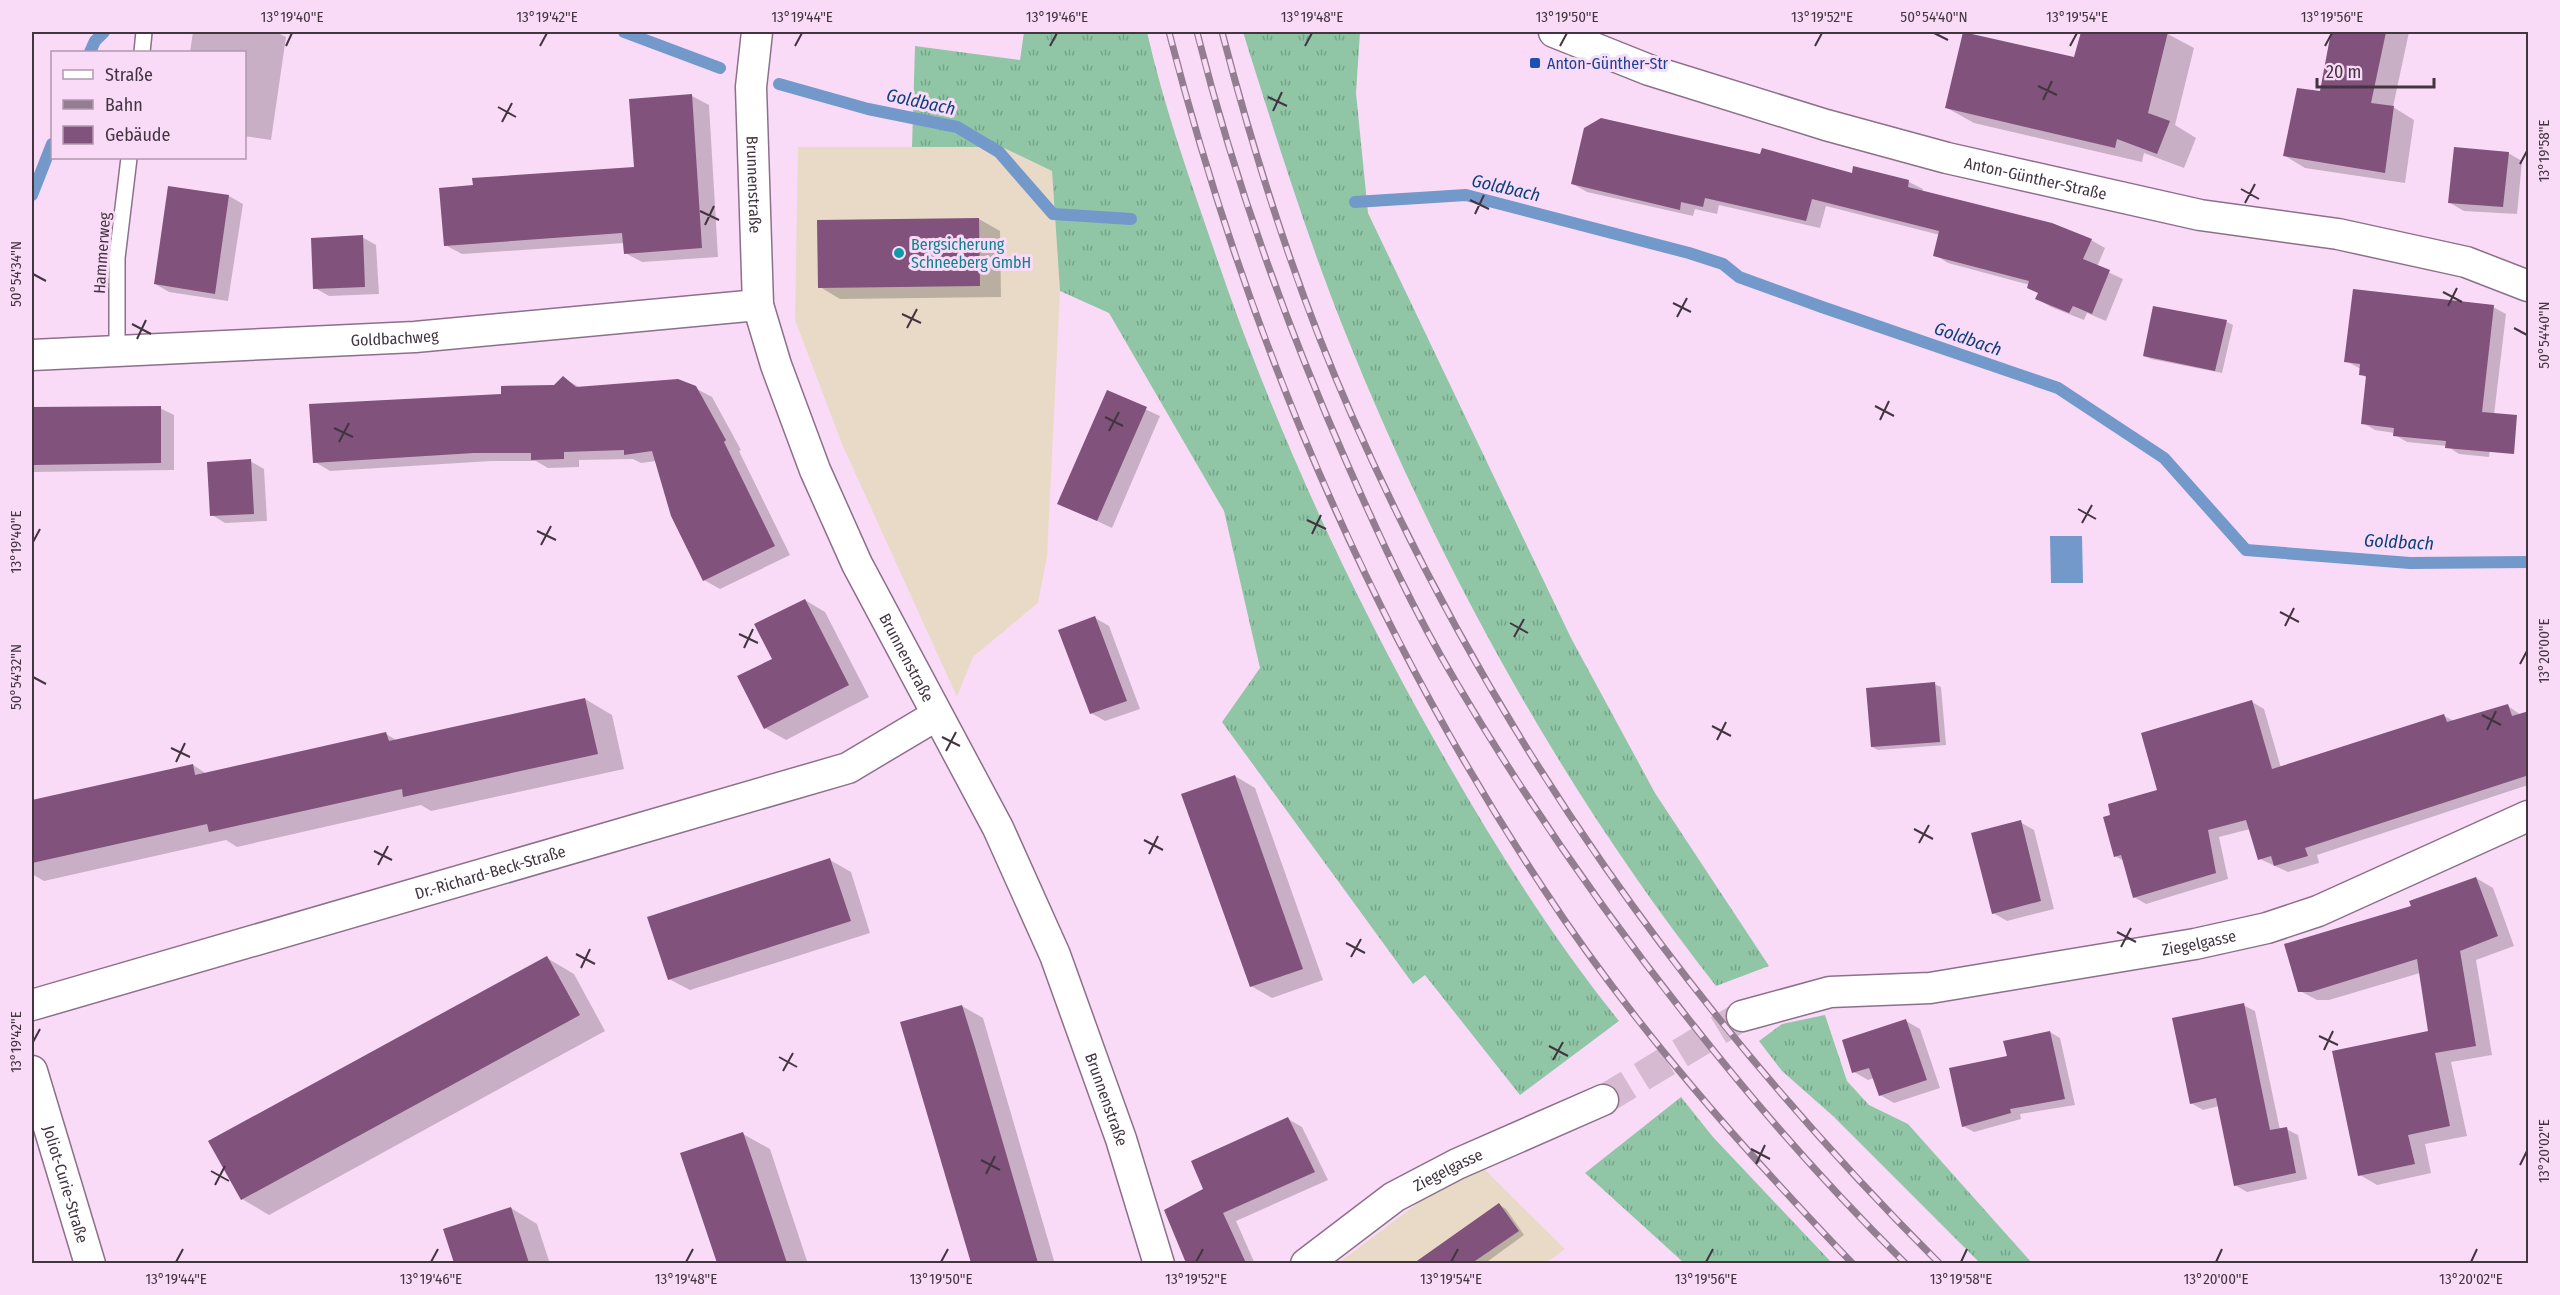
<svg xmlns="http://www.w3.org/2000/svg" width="2560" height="1295" viewBox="0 0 2560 1295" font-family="'Fira Sans Condensed',sans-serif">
	<defs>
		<pattern id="grass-tufts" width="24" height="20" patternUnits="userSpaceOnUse" patternTransform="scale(1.5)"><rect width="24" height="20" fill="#90c6a6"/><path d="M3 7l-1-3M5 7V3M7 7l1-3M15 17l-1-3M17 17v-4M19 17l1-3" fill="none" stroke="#77a289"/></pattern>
	</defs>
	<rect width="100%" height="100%" fill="#fadbf7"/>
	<path fill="#e9dac8" d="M798,147H1002L1052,171L1060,291L1047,557L1038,603L973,657L957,697L842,444L795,320Z
		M1475,1160L1565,1249L1546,1263L1337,1264Z"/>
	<path fill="url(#grass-tufts)" d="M1024,32H1147C1163,103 1188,174 1212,244C1270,417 1346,584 1436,743C1491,840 1549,934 1619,1021L1520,1095L1425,975L1413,984L1222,722L1260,668L1224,511L1109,313L1060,291L1052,171L1002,147H912L915,46L1020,60Z
		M1243,32H1360L1356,93L1368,213L1571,638L1655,793L1769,966L1716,986C1562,790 1440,568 1347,337C1307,238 1275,134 1243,32Z
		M1825,1015L1847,1081L1869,1105L1908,1124L2032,1263H1980L1833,1116L1782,1071L1759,1041L1782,1024Z
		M1681,1097L1713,1137L1832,1263H1684L1585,1173Z"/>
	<path fill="#7399ca" d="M2050,536H2082L2083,583H2051Z"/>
	<path fill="#0003" d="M193,32H276L286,37L271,140L244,136V52H190Z
		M2082,32H2164L2194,48L2175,125L2196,138L2184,168L2144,153L2142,162L1974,123L1947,108L2076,59Z
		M2333,32H2409L2393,107L2414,120L2405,183L2305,168L2285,156L2321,93Z
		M692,96L709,105L718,257L642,262L625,253L624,243L462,254L445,245L635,169Z
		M2508,153L2522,161L2517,214L2464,211L2450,203Z
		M1854,168L1909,182L1923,189L1922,192L2091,240L2105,248L2097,267L2123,279L2106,321L2087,313L2084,320L2051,307L2037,299L2039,293L2030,285L1948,263L1935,255L1940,235L1826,206L1820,228L1719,205L1717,214L1695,209L1693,216L1587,192L1573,184L1853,174Z
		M229,196L243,204L228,301L169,292L155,284Z
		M979,219L1000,231L1001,297L840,299L820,287Z
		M362,237L376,245L379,294L329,296L315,288Z
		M2493,307L2506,314L2489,457L2459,454L2447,446L2407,442L2395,435V433L2375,430L2363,423L2367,378L2361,374V369L2346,361Z
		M2154,308L2227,322L2233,325L2222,373L2151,359L2144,356Z
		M563,378L581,388H695L712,397L741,450L739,451L790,555L720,589L704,580L656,461L641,463L633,459L579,460V467L548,468L536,461H491L330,471L315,462L503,395L554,386Z
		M1108,392L1160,416L1112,528L1059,503Z
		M160,408L174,415V470L32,472V436Z
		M250,461L264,469L267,521L225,523L212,515Z
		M805,600L825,612L869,697L786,740L765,728L774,659Z
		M1095,618L1109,626L1140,709L1105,721L1091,713Z
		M1934,684L1941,687L1946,745L1878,750L1872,747Z
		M585,699L612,715L624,769L431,811L421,805L237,847L226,840L44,881L32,874V801L193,765L207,774L386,734L398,741Z
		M2252,702L2264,709L2281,768L2444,716L2454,721L2508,706L2521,715L2528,713V785L2317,855L2319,863L2288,872L2260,859L2250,829L2219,837L2228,879L2146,904L2134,897L2124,861L2115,856L2159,791Z
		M1235,776L1255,788L1323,980L1272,998L1251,986Z
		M2020,822L2034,830L2054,909L2007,921L1993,913Z
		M830,860L851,872L870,933L690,990L669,979Z
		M2476,878L2493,888L2514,946L2476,960L2492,1055L2451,1062L2467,1136L2425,1144L2431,1173L2377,1185L2360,1175L2430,1032L2420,973L2329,1000H2317L2300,991L2413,907Z
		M547,958L574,974L605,1031L269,1215L242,1199Z
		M2243,1005L2255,1011L2280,1130L2286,1129L2298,1135L2307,1179L2247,1192L2235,1185L2219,1106L2203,1110L2191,1103Z
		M962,1006L983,1018L1055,1264H973L902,1023Z
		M1906,1021L1920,1029L1940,1088L1894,1103L1880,1095L1874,1078L1868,1080L1854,1072Z
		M2050,1032L2060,1038L2075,1105L2020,1114L2021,1119L1974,1132L1963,1126L2009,1057Z
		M1288,1119L1302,1127L1328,1180L1236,1221L1255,1264H1187L1166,1210L1205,1190Z
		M743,1134L770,1149L808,1264H718L682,1154Z
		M1499,1205L1506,1209L1524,1235L1484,1264H1416Z
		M511,1208L537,1224L550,1264H456L445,1230Z"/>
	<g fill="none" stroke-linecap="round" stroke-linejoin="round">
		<path stroke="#7399ca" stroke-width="12" d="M624,32L720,68
			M90,52L95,41L104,32
			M779,84L868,109L957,127L999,152L1053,214L1131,219
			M32,195L52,144
			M1355,202L1466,195L1689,253L1723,264L1739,277L1822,307L2058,388L2164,458L2246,550L2410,563L2528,562"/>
	</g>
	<path fill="#80527c" d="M1963,32L2074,57L2081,32H2168L2148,113L2170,121L2157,154L2117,139L2115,148L1945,108Z
		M2331,32H2386L2371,103L2394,106L2385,173L2283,156L2297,88L2320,91Z
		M692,94L702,248L624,254L622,233L444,246L439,188L473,185L472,178L634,167L629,99Z
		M1601,118L1760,154L1762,148L1852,173L1853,166L1909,180L1908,187L2052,223L2092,239L2083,259L2110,270L2092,314L2073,306L2069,313L2035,299L2038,293L2027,288L2029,281L1933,256L1939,231L1812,199L1806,221L1705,198L1703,207L1681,202L1680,210L1571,184L1584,128Z
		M2454,147L2509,152L2503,207L2448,203Z
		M168,186L229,195L215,294L154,284Z
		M979,218L980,286L818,288L817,220Z
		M363,235L365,287L313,289L311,238Z
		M2353,289L2494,305L2482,412L2517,415L2514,454L2445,448L2446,441L2393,436L2394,428L2361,424L2366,376L2359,375L2360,364L2344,362Z
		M2153,306L2227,320L2215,371L2143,356Z
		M563,376L576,387L678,379L696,386L726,440L724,442L775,546L703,581L671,516L652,451L624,455V450L564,452V459L531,460V453H474L313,463L309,404L501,394V386L554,385Z
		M1107,390L1147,407L1097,521L1057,504Z
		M161,406V463L33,465L32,407Z
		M251,459L254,514L210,516L207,462Z
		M805,599L849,685L764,729L737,676L772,659L754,624Z
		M1095,616L1127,701L1090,714L1058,630Z
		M1935,682L1940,742L1871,747L1866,688Z
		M585,698L598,754L403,797L402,789L209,832L207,824L32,863V800L193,764L195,775L386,732L389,741Z
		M2252,700L2272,769L2444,714L2447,722L2508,704L2512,716L2529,711V775L2305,848L2308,856L2274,866L2271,856L2258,860L2246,820L2208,830L2216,873L2133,898L2121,855L2114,857L2103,817L2110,815L2108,804L2157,790L2141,733Z
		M1235,775L1303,969L1250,987L1181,794Z
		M2021,820L2041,901L1992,914L1971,833Z
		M830,858L851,921L668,980L647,917Z
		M2476,877L2498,936L2460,951L2476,1046L2435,1053L2450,1126L2408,1135L2415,1164L2358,1176L2332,1051L2428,1031L2417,959L2311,992H2298L2284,944L2411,906L2409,901Z
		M547,956L580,1015L241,1200L208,1141Z
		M2244,1003L2270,1130L2287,1127L2296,1173L2234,1186L2216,1098L2190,1104L2172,1018Z
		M962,1005L975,1047L1038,1263H971L900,1022Z
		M1906,1019L1927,1080L1879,1096L1869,1068L1852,1073L1842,1040Z
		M2050,1031L2065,1099L2010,1109L2011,1113L1962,1127L1949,1068L2007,1056L2003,1041Z
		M1288,1117L1315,1172L1223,1213L1246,1263H1186L1164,1210L1203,1189L1191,1161Z
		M743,1132L755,1167L787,1263H717L680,1153Z
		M1499,1203L1519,1231L1472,1263H1414Z
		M511,1207L529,1263H454L443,1229Z"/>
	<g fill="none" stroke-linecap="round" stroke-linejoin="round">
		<path stroke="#d5bad2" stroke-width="30" stroke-dasharray="30 15" stroke-linecap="butt" d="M1603,1100L1742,1016"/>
		<g stroke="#8c7089" stroke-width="18">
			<path id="service" d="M142,52L144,32
				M117,351V258L129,158"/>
		</g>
		<g stroke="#8c7089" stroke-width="33">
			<g id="minor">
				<path id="s1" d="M757,32L751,87L758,305L776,365L815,470L857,564L998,828L1055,955L1121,1139L1159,1264"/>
				<path id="s2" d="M1554,32L1649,70L1826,125L1947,158L2200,215L2338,234L2466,262L2528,286"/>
				<path id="s3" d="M32,355L415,337L758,305"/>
				<path id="s4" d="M32,1005L848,768L937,715"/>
				<path id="s5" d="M1742,1016L1830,992L1930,988L2195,944L2267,928L2318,911L2528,816"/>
				<path id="s6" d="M32,1071L90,1264"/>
				<path id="s7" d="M1306,1264L1394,1197L1457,1164L1603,1100"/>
			</g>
		</g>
		<use href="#service" stroke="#fff" stroke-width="15"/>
		<use href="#minor" stroke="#fff" stroke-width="30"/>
		<g stroke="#937e91" stroke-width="7">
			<path id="rail" d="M1169,32C1247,335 1370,626 1543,888C1632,1024 1741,1147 1853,1264
				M1197,32C1234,179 1285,322 1346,461C1379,536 1414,612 1456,682C1527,802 1607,917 1694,1026C1760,1110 1830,1189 1906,1264
				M1222,32C1256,162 1297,292 1352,416C1495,741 1690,1014 1940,1264"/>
		</g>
		<use href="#rail" stroke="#fadbf7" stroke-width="4.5" stroke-dasharray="14" stroke-linecap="butt"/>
	</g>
	<path fill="none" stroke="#423540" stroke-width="2" d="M1934,33L1948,40M286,46L292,33M540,46L547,33M795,46L802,33M1050,46L1057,33M1305,46L1312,33M1560,46L1567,33M1815,46L1822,33M2070,46L2077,33M2325,46L2332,33M2038,86L2057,95M1268,97L1287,106M2043,100L2052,81M498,107L516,117M1273,111L1282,92M502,122L512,103M2520,164L2527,151M2241,189L2259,199M1470,200L1489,209M2245,203L2255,184M700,211L719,220M1475,214L1484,195M705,225L714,206M33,274L46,281M2443,292L2462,302M1673,303L1691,312M2448,306L2457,288M902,314L921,323M1677,317L1687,298M132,324L151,334M907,328L917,309M2514,328L2527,335M137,339L146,320M1875,406L1894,416M1105,417L1123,426M1880,420L1889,401M334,428L353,437M1109,431L1119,412M339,442L349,423M2078,509L2096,519M1307,520L1326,529M2082,523L2092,505M537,531L556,540M1312,534L1321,515M33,542L40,529M541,545L551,526M2280,612L2299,622M1510,623L1528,633M2285,626L2294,608M739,634L758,643M1514,637L1524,619M744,648L753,629M2520,664L2527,651M33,677L46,684M2482,715L2501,725M1712,726L1731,736M2487,730L2496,711M942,737L960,746M1717,740L1726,722M171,748L190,757M946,751L956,732M176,762L185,743M1914,829L1933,839M1144,840L1163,850M1919,843L1929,825M374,851L392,860M1149,854L1158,836M378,865L388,846M2117,932L2136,942M1346,943L1365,953M2121,947L2131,928M576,954L595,964M1351,957L1361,939M581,968L590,949M2319,1036L2338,1045M33,1042L40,1029M1549,1046L1568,1056M2324,1050L2333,1031M779,1057L797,1067M1553,1060L1563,1042M783,1071L793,1053M1751,1149L1770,1159M981,1160L1000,1170M1756,1164L1765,1145M2520,1165L2527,1151M211,1171L229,1181M986,1174L995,1156M215,1185L225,1166M176,1262L183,1249M431,1262L438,1249M686,1262L693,1249M941,1262L948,1249M1196,1262L1203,1249M1451,1262L1458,1249M1706,1262L1713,1249M1961,1262L1967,1249M2216,1262L2222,1249M2471,1262L2477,1249"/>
	<rect fill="#1a4fb4" stroke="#fadbf7" stroke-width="2" x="1529" y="57" width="12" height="12" rx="3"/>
	<circle fill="#0f9aa8" stroke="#fadbf7" stroke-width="2" cx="899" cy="253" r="6"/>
	<g text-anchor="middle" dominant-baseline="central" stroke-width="6" stroke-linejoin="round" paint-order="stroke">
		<g font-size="16" fill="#164399" stroke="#fadbf7" text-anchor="start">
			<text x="1547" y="63">Anton-Günther-Str</text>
		</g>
		<g font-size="16" fill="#423540" stroke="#fadbf7">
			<text stroke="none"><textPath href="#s2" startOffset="504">Anton-Günther-Straße</textPath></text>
			<text stroke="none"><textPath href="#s1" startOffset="153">Brunnenstraße</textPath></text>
			<text transform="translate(102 253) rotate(-86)">Hammerweg</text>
			<text stroke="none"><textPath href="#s3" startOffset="363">Goldbachweg</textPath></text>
			<text stroke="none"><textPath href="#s1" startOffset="657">Brunnenstraße</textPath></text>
			<text stroke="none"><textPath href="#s4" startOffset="477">Dr.-Richard-Beck-Straße</textPath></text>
			<text stroke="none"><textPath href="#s5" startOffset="464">Ziegelgasse</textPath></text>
			<text stroke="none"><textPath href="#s1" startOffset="1143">Brunnenstraße</textPath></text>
			<text stroke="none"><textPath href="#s7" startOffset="171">Ziegelgasse</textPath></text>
			<text stroke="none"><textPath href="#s6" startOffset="118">Joliot-Curie-Straße</textPath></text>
		</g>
		<g font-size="16" fill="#0d838f" stroke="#fadbf7" text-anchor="start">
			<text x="911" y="244">Bergsicherung<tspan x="911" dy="18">Schneeberg GmbH</tspan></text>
		</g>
		<g font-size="18" font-style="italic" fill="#0b407c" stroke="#fadbf7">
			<text transform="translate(921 102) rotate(12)">Goldbach</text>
			<text transform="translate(1506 188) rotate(13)">Goldbach</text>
			<text transform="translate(1968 339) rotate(19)">Goldbach</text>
			<text transform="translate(2399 542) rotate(3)">Goldbach</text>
		</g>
	</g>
	<rect width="2560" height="1295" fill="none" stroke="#fadbf7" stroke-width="66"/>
	<rect x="51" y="51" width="195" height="108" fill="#fadbf7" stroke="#b099ae" stroke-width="1.5"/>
	<rect x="63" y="70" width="30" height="9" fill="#ffffff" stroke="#b099ae" stroke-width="1.5"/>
	<text x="105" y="81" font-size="18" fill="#423540">Straße</text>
	<rect x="63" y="100" width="30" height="9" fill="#937e91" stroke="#b099ae" stroke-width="1.5"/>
	<text x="105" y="111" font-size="18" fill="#423540">Bahn</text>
	<rect x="63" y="126" width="30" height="18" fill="#80527c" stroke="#b099ae" stroke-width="1.5"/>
	<text x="105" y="141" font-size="18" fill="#423540">Gebäude</text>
	<path d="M2317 78v9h117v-9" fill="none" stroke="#423540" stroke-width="3"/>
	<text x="2326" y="78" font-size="18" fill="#423540" stroke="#fadbf7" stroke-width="4.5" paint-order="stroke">20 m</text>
	<rect x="33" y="33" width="2494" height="1229" fill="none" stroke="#423540" stroke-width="2"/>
	<g font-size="15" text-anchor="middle" fill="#423540">
		<text x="292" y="22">13°19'40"E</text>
		<text x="547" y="22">13°19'42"E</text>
		<text x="802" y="22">13°19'44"E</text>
		<text x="1057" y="22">13°19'46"E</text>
		<text x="1312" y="22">13°19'48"E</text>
		<text x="1567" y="22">13°19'50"E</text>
		<text x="1822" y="22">13°19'52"E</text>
		<text x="1934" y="22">50°54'40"N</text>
		<text x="2077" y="22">13°19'54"E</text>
		<text x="2332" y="22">13°19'56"E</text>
		<text transform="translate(2544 151) rotate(-90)" y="5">13°19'58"E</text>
		<text transform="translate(16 274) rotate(-90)" y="5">50°54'34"N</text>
		<text transform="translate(2544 335) rotate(-90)" y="5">50°54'40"N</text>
		<text transform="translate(16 542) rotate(-90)" y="5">13°19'40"E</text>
		<text transform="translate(2544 651) rotate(-90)" y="5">13°20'00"E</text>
		<text transform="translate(16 677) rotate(-90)" y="5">50°54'32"N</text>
		<text transform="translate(16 1042) rotate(-90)" y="5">13°19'42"E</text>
		<text transform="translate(2544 1151) rotate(-90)" y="5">13°20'02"E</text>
		<text x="176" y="1284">13°19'44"E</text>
		<text x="431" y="1284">13°19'46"E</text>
		<text x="686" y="1284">13°19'48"E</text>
		<text x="941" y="1284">13°19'50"E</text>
		<text x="1196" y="1284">13°19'52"E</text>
		<text x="1451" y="1284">13°19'54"E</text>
		<text x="1706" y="1284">13°19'56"E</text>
		<text x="1961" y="1284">13°19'58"E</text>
		<text x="2216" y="1284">13°20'00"E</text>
		<text x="2471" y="1284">13°20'02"E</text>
	</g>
</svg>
